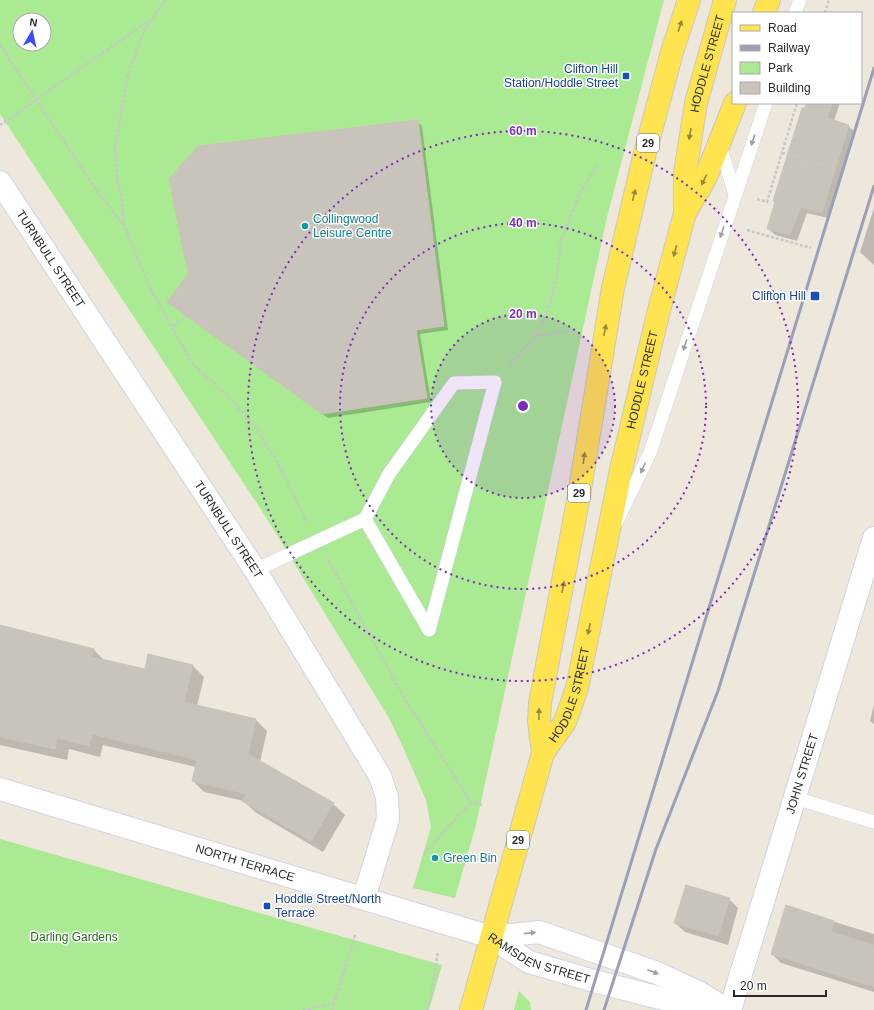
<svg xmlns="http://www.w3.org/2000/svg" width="874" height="1010" viewBox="0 0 874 1010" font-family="Arial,sans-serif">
	<rect width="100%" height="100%" fill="#eee7db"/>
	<path fill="#a9ea92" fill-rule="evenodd" d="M0,0H664L607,217L476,825L455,898L413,888L431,827L426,800L403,747L389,718L264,514L0,114ZM20,20H44V44H20Z
		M0,839L442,965L429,1010H0Z
		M519,991L530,1002L531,1010H514Z"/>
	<path fill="#0003" d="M807,103H840L834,121L848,126L855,132L828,218L807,213L797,241L775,235L768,228Z
		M417,121L422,126L448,330L420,334L431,402L328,418L169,302Z
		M874,208V265L860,252Z
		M0,625L94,650L104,660L146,670L193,666L204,677L197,706L256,720L267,731L260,762L333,804L345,815L323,852L255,812L244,801L204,792L193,781L196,767L103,745L100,757L69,749L67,760L0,745Z
		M874,704V724L870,721Z
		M729,899L738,908L728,945L685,932L675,923Z
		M786,907L874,934V992L781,963L772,954Z"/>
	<path fill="#c9c4bb" stroke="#cac4b5" d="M806,103H832L827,118L849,125L822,213L801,207L790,235L767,229L775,202L773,201L802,108H805Z
		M418,120L444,326L416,330L427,398L322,414L167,302L188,274L169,179L198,146Z
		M0,625L94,649L92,657L145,669L148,654L193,665L184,702L256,719L248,754L334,803L311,841L242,801L246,794L192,781L197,760L92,734L89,746L57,738L55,749L0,737Z
		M686,885L730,898L718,936L674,923Z
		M786,905L834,921L831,932L874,945V987L771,954Z"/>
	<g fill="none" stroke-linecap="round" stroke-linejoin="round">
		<g stroke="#d0d3e5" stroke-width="14">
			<path id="lane" d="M795,13L800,0
				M720,145L735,195
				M495,382L429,630L365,519L389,474L454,383Z
				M617,521L650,453L766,103
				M255,570L365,519
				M795,798L874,822"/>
		</g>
		<g stroke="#d0d3e5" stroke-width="24">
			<g id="street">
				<path id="s1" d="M0,182L255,570L380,776L387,797L388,819L364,898"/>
				<path id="s2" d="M0,789L491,937L529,962L594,981L695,1007L717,1010"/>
				<path d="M491,937L539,932L657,973L700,993L724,1008"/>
				<path id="s3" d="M730,1010L874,538"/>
			</g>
		</g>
		<g stroke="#c8c8c8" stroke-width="24">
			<g id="primary">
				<path d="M764,13L769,0"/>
				<path d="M685,213L705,179L735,103"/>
				<path d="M543,753L539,722L540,703L578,501L613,288L645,153L672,52L689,0"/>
				<path id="s4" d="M471,1010L543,753L565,722L577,688L621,470L658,314L685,213V173L696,103L725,0"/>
			</g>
		</g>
		<path stroke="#c8c8c8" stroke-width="2.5" stroke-dasharray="3 2" stroke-linecap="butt" d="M166,0L151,19L140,41L128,74L115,149L117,179L122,200L124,225L151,290L192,363L228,396L255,426L278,463L307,522
			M825,13L829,0
			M0,45L95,188L123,224
			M0,125L150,20
			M782,153L835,168
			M757,199L767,202L797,103
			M747,230L811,248
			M173,326L186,316
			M574,330L535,336L548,310L556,281L561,241L581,190L598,166
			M510,365L535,336
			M328,560L406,701L471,802L482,805
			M424,854L471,802
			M303,1010L334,1003L355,935
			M332,1010L334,1003
			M427,1010L431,997L438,951"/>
		<use href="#lane" stroke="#fff" stroke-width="13"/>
		<use href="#street" stroke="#fff" stroke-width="22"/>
		<use href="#primary" stroke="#ffe34f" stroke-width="22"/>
		<path stroke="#9d9fb7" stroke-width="3" d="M586,1010L874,68
			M604,1010L656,849L718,691L874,186"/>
	</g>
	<defs><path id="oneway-solid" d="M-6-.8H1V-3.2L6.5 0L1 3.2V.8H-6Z"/></defs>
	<g fill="#95873d">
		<use href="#oneway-solid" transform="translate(680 26) rotate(-72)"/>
		<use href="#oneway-solid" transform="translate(690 134) rotate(100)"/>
		<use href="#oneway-solid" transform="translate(704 180) rotate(116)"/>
		<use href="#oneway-solid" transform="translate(634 195) rotate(-76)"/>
		<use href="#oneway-solid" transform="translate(675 251) rotate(105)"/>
		<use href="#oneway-solid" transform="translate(605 330) rotate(-79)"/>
		<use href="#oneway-solid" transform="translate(584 458) rotate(-82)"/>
		<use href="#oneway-solid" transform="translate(563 587) rotate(-80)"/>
		<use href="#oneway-solid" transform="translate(589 629) rotate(102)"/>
		<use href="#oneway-solid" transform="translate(539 714) rotate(-89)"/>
	</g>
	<g fill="#a0a0a0">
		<use href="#oneway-solid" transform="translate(753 140) rotate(109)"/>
		<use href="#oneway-solid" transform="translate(722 232) rotate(109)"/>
		<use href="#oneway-solid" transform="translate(685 345) rotate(108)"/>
		<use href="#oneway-solid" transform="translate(643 468) rotate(114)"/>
		<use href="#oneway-solid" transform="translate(530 933) rotate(-6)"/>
		<use href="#oneway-solid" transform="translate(653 972) rotate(21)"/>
	</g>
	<circle cx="523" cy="406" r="92" fill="#7b2cbf" fill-opacity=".12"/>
	<g fill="none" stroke="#7b2cbf" stroke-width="2" stroke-dasharray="2 4">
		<circle cx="523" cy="406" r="92"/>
		<circle cx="523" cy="406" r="183"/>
		<circle cx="523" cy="406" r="275"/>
	</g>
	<g fill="#1a4fb4" stroke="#fff" stroke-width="1.5">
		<rect x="622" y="72" width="8" height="8" rx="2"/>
		<rect x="810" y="291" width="10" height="10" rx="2"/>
		<rect x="263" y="902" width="8" height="8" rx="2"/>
	</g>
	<g fill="#0f9aa8" stroke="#fff" stroke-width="1.5">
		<circle cx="305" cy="226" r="4"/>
		<circle cx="435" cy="858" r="4"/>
	</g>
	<g text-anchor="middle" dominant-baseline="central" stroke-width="3" stroke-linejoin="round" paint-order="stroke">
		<g fill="#fff" stroke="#6b6b6b" stroke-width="1">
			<rect x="637" y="134" width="22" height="18" rx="3"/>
			<rect x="568" y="484" width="22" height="18" rx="3"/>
			<rect x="507" y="831" width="22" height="18" rx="3"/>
		</g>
		<g font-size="11" font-weight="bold" fill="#2b2b2b">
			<text x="648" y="143">29</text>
			<text x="579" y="493">29</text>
			<text x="518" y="840">29</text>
		</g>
		<g font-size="12" fill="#2b2b2b" stroke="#fff">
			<text stroke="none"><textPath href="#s4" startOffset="980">HODDLE STREET</textPath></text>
			<text stroke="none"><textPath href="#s1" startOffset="92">TURNBULL STREET</textPath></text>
			<text stroke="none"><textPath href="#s4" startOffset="656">HODDLE STREET</textPath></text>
			<text stroke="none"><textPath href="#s1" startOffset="416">TURNBULL STREET</textPath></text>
			<text stroke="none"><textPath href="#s4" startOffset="332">HODDLE STREET</textPath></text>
			<text stroke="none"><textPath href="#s3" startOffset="247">JOHN STREET</textPath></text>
			<text stroke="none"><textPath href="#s2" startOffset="256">NORTH TERRACE</textPath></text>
			<text stroke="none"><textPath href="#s2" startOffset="566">RAMSDEN STREET</textPath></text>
		</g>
		<g font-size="12" fill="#164399" stroke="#fff" text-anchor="end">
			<text x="618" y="69">Clifton Hill<tspan x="618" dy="14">Station/Hoddle Street</tspan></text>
			<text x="806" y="296">Clifton Hill</text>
			<text x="275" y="899" text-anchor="start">Hoddle Street/North<tspan x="275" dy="14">Terrace</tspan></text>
		</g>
		<g font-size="12" fill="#0d838f" stroke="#fff" text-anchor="start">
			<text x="313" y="219">Collingwood<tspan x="313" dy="14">Leisure Centre</tspan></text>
			<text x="443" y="858">Green Bin</text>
		</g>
		<g font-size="12" fill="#1f7012" stroke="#fff">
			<text x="74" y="937">Darling Gardens</text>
		</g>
	</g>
	<circle cx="523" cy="406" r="6" fill="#7b2cbf" stroke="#fff" stroke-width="2"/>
	<g font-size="12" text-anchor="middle" font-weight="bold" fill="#7b2cbf" stroke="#fff" stroke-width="3" stroke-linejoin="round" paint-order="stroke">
		<text x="523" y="135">60 m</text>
		<text x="523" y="227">40 m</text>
		<text x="523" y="318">20 m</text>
	</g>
	<rect x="732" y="12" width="130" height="92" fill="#ffffff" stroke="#aaaaaa"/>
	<rect x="740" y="25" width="20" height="6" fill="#ffe34f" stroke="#aaaaaa"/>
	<text x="768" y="32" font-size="12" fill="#2b2b2b">Road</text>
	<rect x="740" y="45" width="20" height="6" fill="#9d9fb7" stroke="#aaaaaa"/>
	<text x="768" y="52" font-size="12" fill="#2b2b2b">Railway</text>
	<rect x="740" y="62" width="20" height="12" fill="#a9ea92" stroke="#aaaaaa"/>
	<text x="768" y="72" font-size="12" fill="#2b2b2b">Park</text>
	<rect x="740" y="82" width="20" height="12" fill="#c9c4bb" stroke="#aaaaaa"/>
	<text x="768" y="92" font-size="12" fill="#2b2b2b">Building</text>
	<g transform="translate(32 32) rotate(9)"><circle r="19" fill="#ffffff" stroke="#aaaaaa"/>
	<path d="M0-3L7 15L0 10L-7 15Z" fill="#374eff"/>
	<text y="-6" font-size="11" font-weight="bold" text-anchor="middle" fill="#2b2b2b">N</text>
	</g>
	<path d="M734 990v6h92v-6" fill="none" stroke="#2b2b2b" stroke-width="2"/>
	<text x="740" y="990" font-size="12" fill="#2b2b2b" stroke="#ffffff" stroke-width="3" paint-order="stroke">20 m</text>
</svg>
